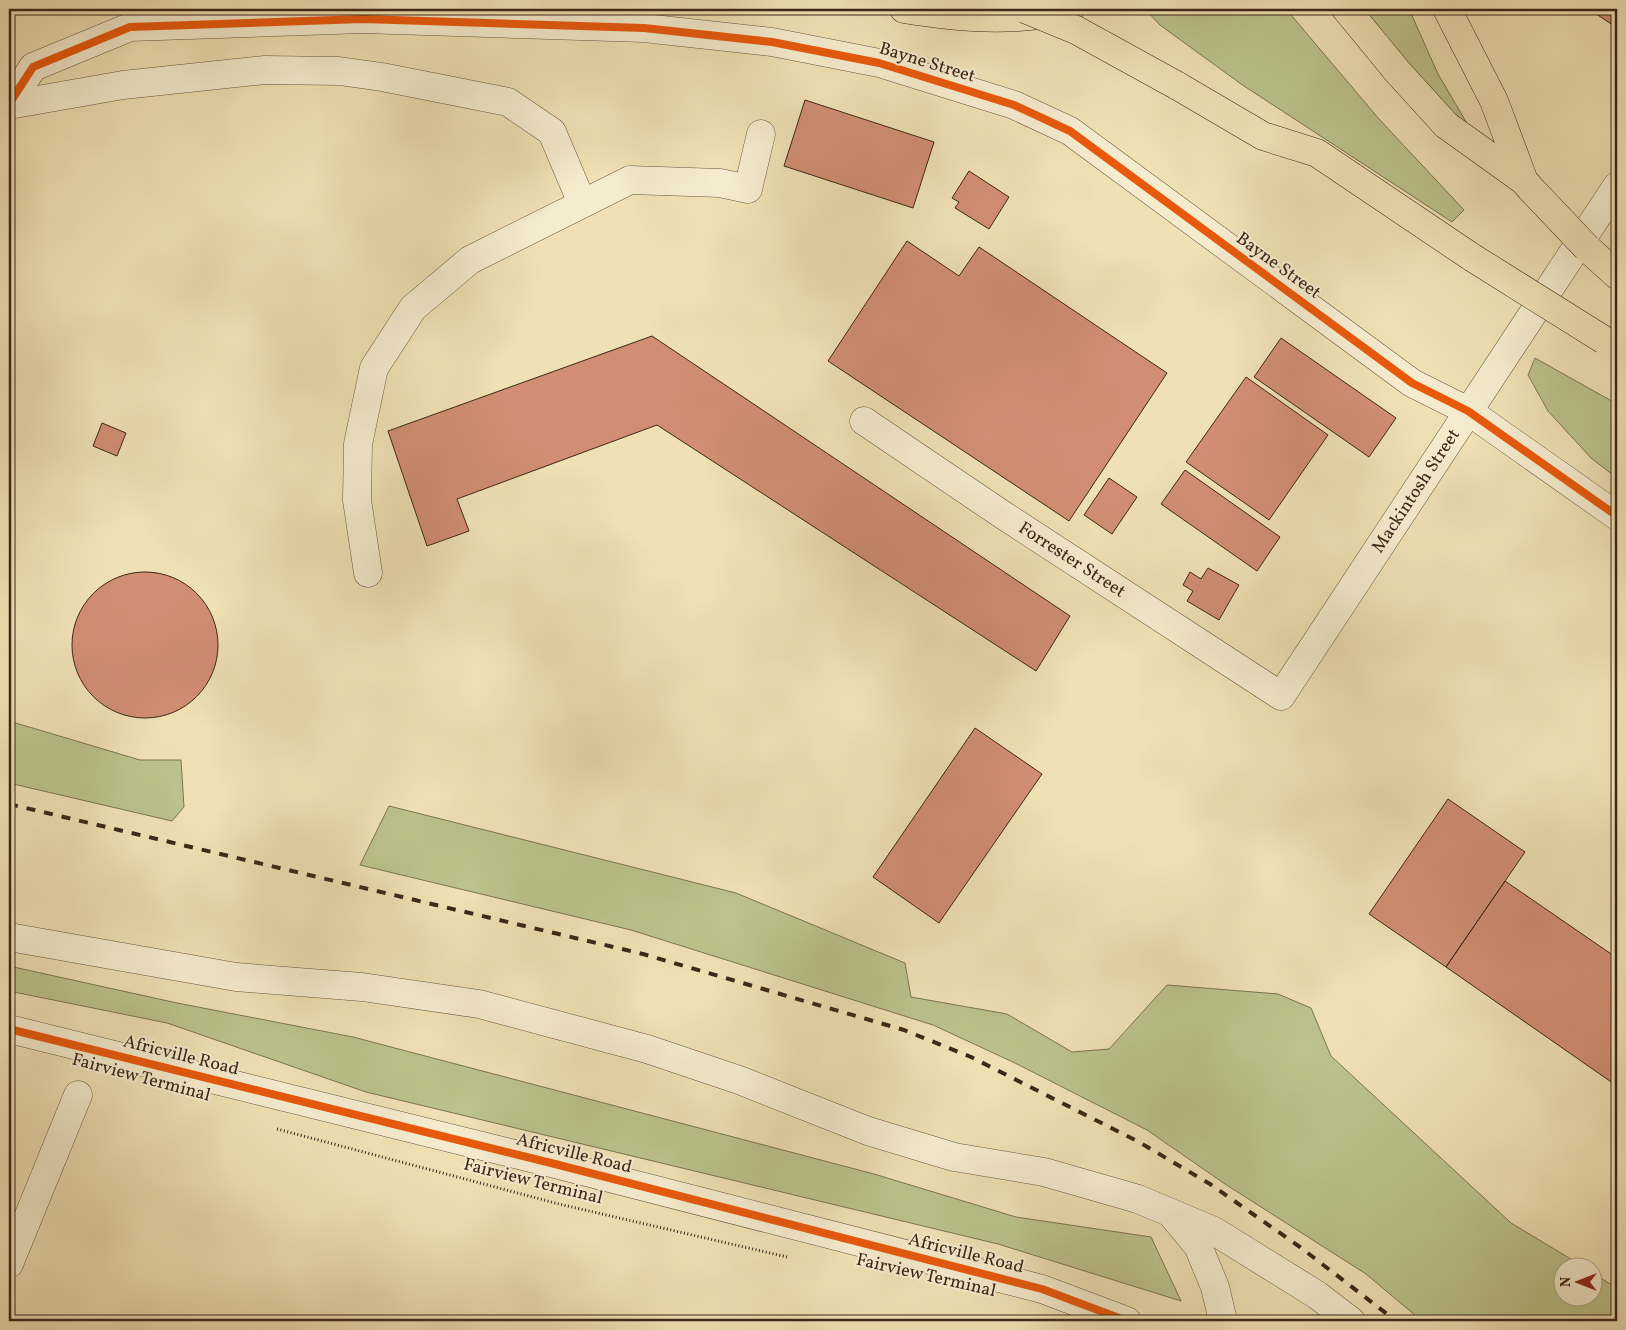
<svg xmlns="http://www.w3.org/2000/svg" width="1626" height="1330" viewBox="0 0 1626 1330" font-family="Vollkorn,serif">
	<rect width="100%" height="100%" fill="#efe1b4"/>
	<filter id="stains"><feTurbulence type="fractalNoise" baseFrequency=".004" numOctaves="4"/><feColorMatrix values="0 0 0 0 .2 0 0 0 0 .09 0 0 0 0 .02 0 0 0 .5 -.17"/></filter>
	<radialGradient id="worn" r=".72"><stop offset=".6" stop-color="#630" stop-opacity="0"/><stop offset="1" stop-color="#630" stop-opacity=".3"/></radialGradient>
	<path fill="#bcc28b" stroke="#7c7452" d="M1145,9H1286L1379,119L1464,210L1452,222L1241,84L1160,25Z
		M1349,9H1409L1438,74L1475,137Z
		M1535,358L1617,404V478L1591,458L1548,411L1528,375Z
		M9,721L140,760H181L184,807L172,821L9,783Z
		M389,806L736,893L905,963L911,997L1007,1014L1072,1052L1109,1049L1167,985L1278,994L1311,1008L1331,1056L1511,1223L1584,1267L1564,1268V1298H1594V1274L1617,1288V1321H1422L1366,1274L1225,1184L1147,1130L1015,1063L933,1025L631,930L360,865Z
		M9,966L177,1003L353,1037L874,1174L1016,1217L1151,1237L1181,1301L998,1244L366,1092L167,1023L9,991Z"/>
	<path fill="#d18e72" stroke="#3d2718" d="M1589,9H1617V28Z
		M805,100L934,142L913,208L784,166Z
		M969,171L1009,197L989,229L955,208L959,202L952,198Z
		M907,241L959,276L979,247L1167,373L1069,521L828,361Z
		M652,336L1070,616L1036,671L657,425L457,499L469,531L427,546L388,431Z
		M1281,338L1396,418L1369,457L1254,377Z
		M1246,377L1328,435L1269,520L1186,462Z
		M102,423L126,433L117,456L93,446Z
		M1185,470L1280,537L1257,571L1161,504Z
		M1109,478L1137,497L1112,534L1084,515Z
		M1208,568L1239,585L1219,620L1187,601L1193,591L1183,585L1190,572L1201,579Z
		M72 645a73 73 0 1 1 146 0a73 73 0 1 1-146 0Z
		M975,728L1042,774L939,923L873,877Z
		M1448,799L1525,852L1446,967L1369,914Z
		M1505,881L1617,958V1086L1446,967Z"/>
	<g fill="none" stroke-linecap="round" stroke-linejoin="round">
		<g stroke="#6a563f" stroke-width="29">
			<g id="minor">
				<path d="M9,104L33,67L130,27L363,19L644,28L772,42L879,63L1014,105L1070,131L1412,383L1468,411L1617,516"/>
				<path d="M9,105L123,85L265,70L339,71L382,77L508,102L552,132L582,203"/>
				<path id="s1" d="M864,421L1003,515L1281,696L1617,186"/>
				<path d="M368,573L357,500L358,444L374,368L413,308L470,260L630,180L720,183L748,189L761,134"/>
				<path d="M9,937L236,977L362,987L479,1004L647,1049L739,1080L868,1131L954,1157L1044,1172L1138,1199L1214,1231L1317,1295L1351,1321"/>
				<path d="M9,1029L551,1163L1042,1289L1127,1321"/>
				<path d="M1173,1216L1198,1246L1215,1287L1223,1321"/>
				<path d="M9,1264L78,1095"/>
			</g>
		</g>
		<g stroke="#3d2718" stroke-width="29">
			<path id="highway" d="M904,9C959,18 1015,23 1070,9
				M1346,9L1397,71L1446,125L1524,181L1532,190
				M1447,9L1494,101L1524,181
				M1176,85L1263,136L1317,153L1473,258
				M1587,248L1617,275"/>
		</g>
		<path stroke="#3d2718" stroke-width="3" stroke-dasharray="1 2.5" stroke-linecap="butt" d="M277,1129L559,1204L787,1257"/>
		<use href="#minor" stroke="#f5ecce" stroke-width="28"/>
		<use href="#highway" stroke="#efe1b4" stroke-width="28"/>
		<path stroke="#3d2718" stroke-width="4" stroke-dasharray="9 9" stroke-linecap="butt" d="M9,804L643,954L904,1030L971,1057L1139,1142L1210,1184L1300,1247L1396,1321"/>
		<g stroke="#3d2718" stroke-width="29" stroke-linecap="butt">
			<path id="highway-bridge" d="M1025,9L1076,30L1176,85
				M1532,190L1587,248
				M1473,258L1604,340"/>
		</g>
		<use href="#highway-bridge" stroke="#efe1b4" stroke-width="28"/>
		<g stroke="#f5ecce" stroke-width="11">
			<path id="cycleway" d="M9,104L33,67L130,27L363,19L644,28L772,42L879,63L1014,105L1070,131L1412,383L1468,411L1617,516
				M9,1029L551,1163L1042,1289L1127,1321"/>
		</g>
		<use href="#cycleway" stroke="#e8590c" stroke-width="8"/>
	</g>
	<g text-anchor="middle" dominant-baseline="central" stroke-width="4" stroke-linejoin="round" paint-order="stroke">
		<g font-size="18" fill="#3d2718" stroke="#f5ecce">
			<text transform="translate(927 63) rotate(17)">Bayne Street</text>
			<text transform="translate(1278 266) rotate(36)">Bayne Street</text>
			<text stroke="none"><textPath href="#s1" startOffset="745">Mackintosh Street</textPath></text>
			<text stroke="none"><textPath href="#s1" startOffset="250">Forrester Street</textPath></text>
			<text transform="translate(181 1056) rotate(14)">Africville Road</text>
			<text transform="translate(141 1078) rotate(15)">Fairview Terminal</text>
			<text transform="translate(574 1154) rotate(14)">Africville Road</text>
			<text transform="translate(533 1182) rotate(14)">Fairview Terminal</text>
			<text transform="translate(966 1254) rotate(14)">Africville Road</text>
			<text transform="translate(926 1276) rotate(13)">Fairview Terminal</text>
		</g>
	</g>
	<rect width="1626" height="1330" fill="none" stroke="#efe1b4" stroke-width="30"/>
	<rect x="10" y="10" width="1606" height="1310" fill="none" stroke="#3d2718" stroke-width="2.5"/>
	<rect x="15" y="15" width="1596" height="1300" fill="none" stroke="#3d2718"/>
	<g transform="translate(1578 1282) rotate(270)"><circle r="24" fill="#f5ecce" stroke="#ab9d85"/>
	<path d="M0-4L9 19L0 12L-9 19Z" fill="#8f2418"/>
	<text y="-8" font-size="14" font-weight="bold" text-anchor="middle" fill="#3d2718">N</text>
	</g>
	<rect width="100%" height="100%" filter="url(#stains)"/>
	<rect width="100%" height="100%" fill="url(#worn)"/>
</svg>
